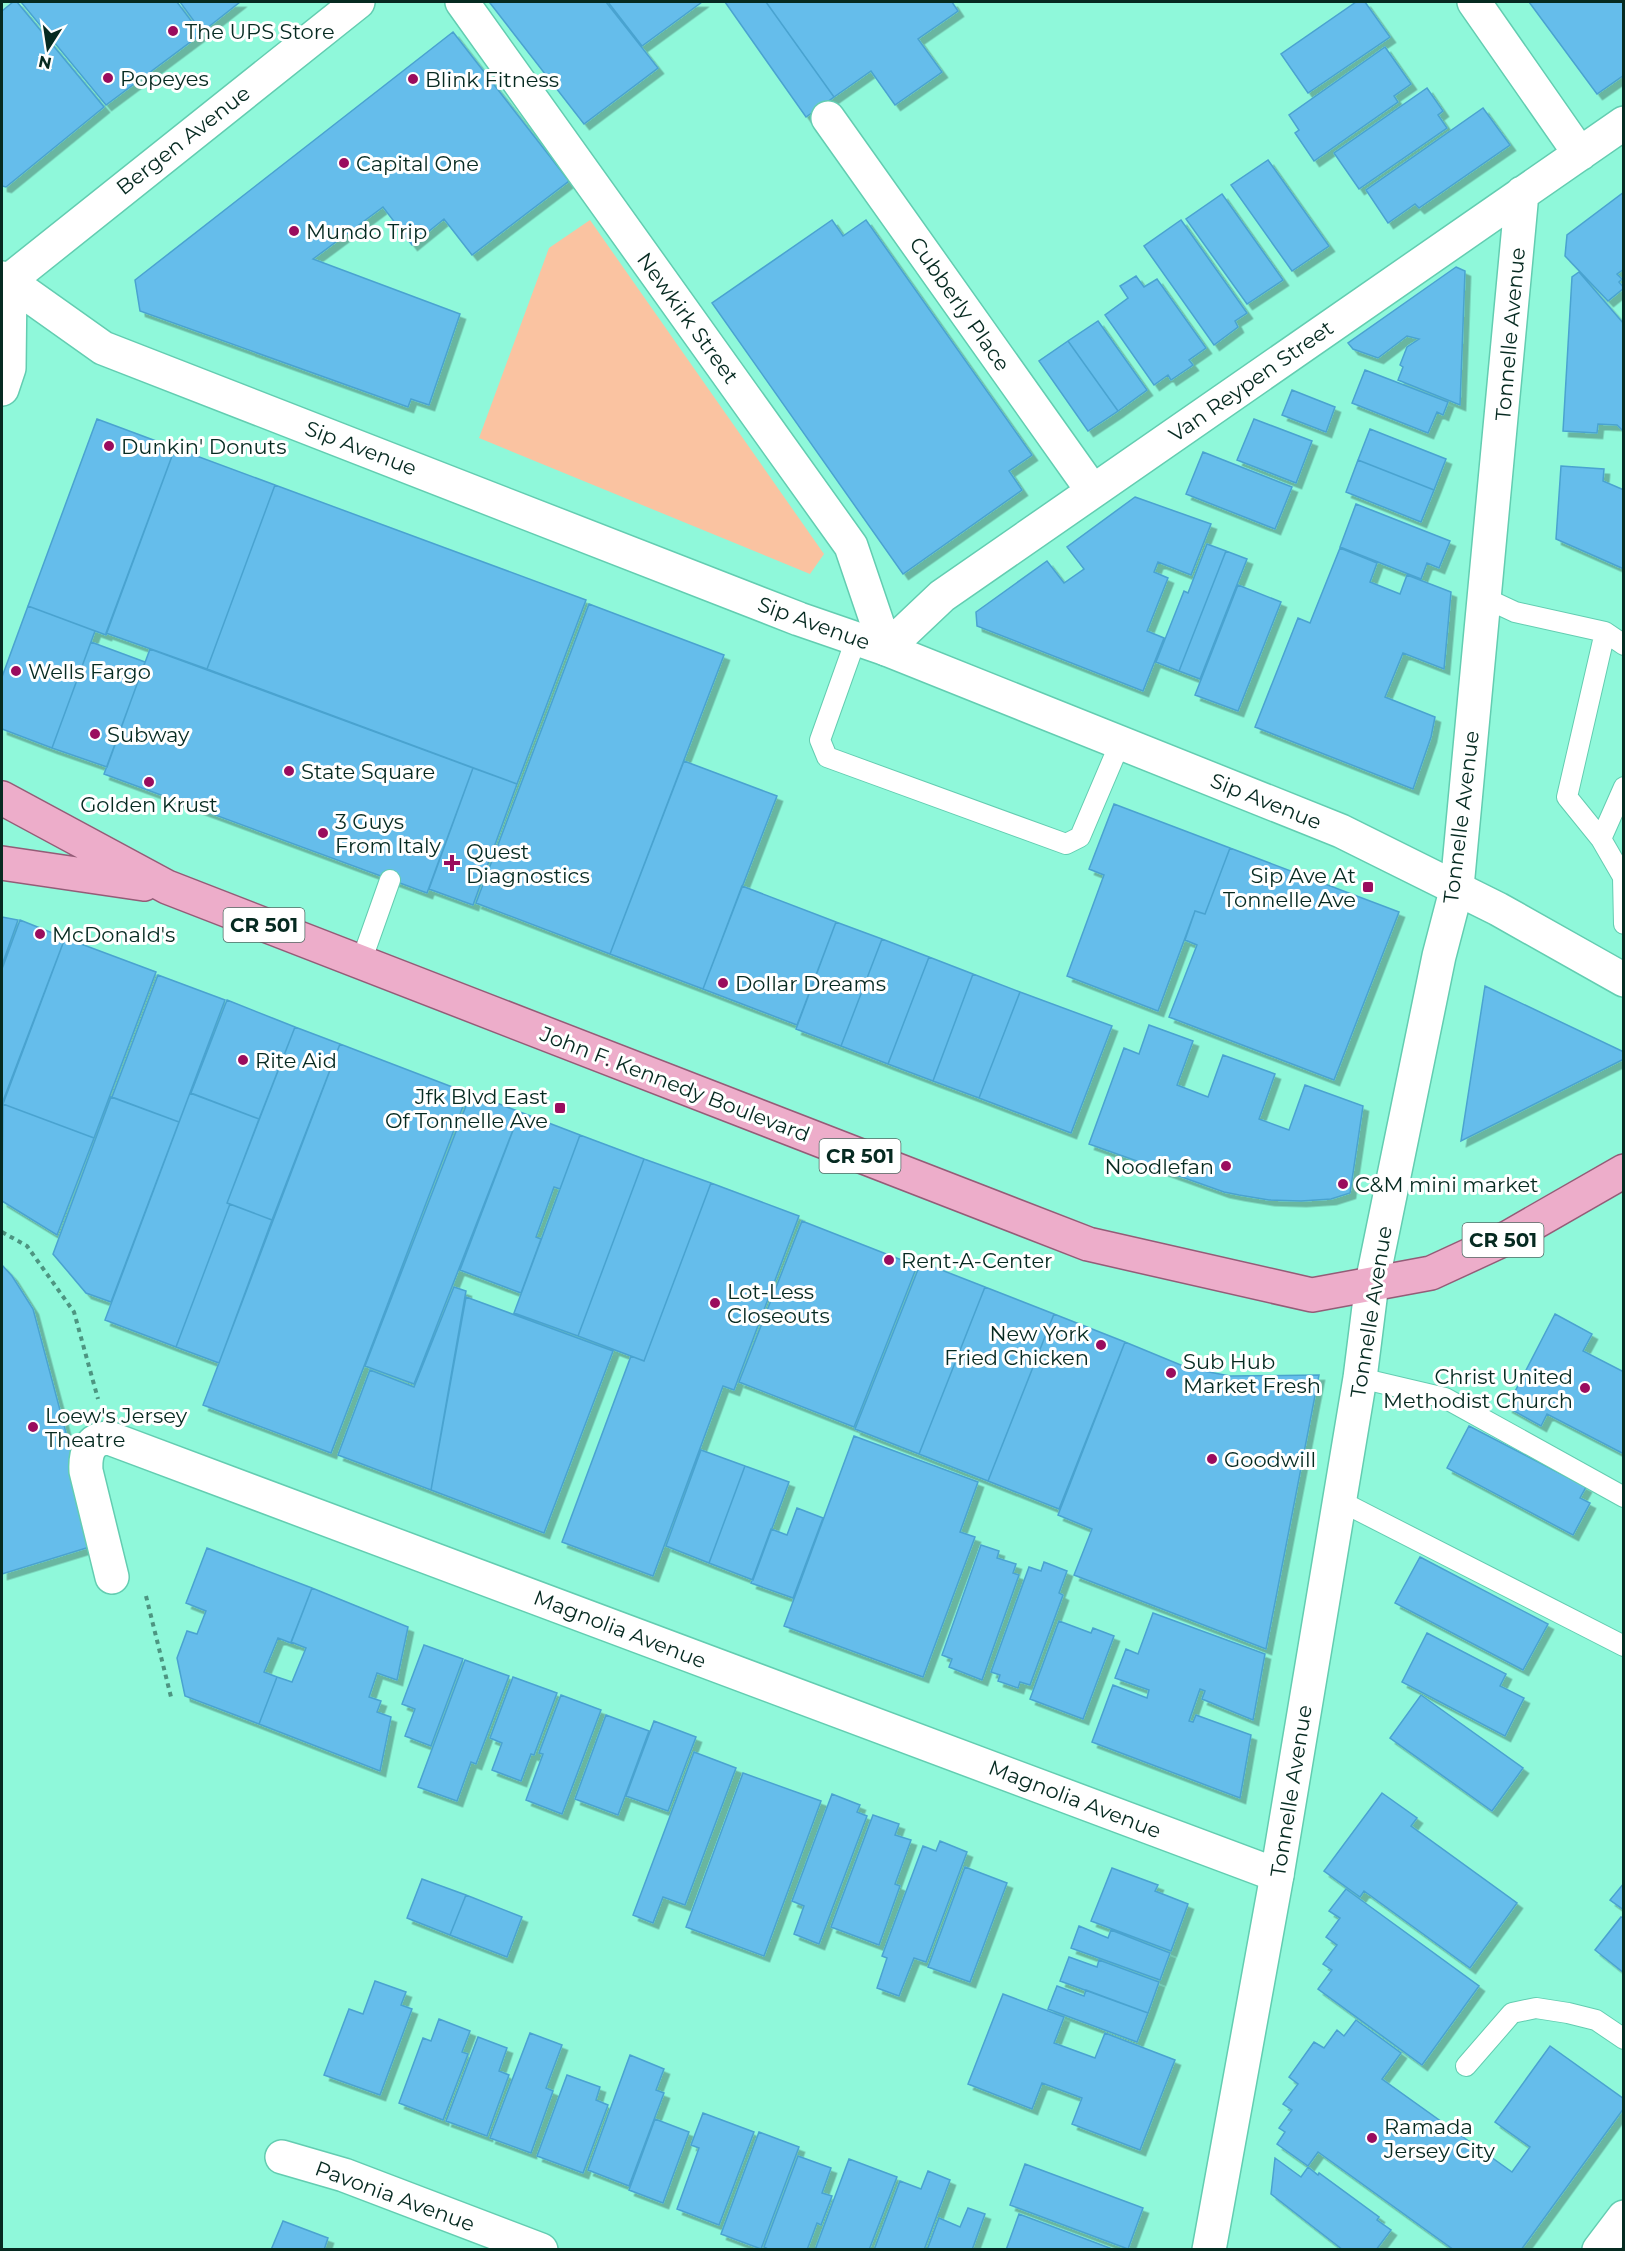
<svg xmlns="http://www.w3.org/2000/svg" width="1625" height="2251" viewBox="0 0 1625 2251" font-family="Montserrat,sans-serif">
	<defs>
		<filter id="shadow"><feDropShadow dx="5.5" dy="5.5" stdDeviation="0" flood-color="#0004"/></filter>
	</defs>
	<rect width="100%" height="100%" fill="#8ff8da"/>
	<path fill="#fac3a1" d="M590,220L824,554L810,574L479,438L549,248Z"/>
	<path fill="#65bdeb" stroke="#4aa3d0" stroke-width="1.5" filter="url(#shadow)" d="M13,2H17L104,107L6,187L2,186V11Z
		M21,2H177L201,34L106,105Z
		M180,2H240L202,32Z
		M492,2H606L658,68L584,124L490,3Z
		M608,2H702L642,46Z
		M725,2H766L834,97L806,117Z
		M766,2H952L958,11L918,39L942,72L895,105L871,71L834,97Z
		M1356,2H1365L1390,37L1308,93L1281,54Z
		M1529,2H1624V75L1597,94Z
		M453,32L569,181L472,255L444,219L412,245L383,207L313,259L460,314L429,405L411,399L408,407L140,311L135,280Z
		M1385,47L1411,84L1394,96L1398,102L1314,161L1295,133L1299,130L1289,115Z
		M1427,88L1443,111L1438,115L1447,128L1359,189L1334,153Z
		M1483,108L1510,145L1419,208L1415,204L1388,223L1366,190Z
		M1268,160L1329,246L1292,271L1231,185Z
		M1624,192V269L1617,274L1622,279L1619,282L1624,288L1608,301L1565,256L1567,235Z
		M1222,194L1283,280L1247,304L1186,219Z
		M832,220L843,236L866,220L1032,455L1009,471L1022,490L903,574L712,303Z
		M1181,220L1247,313L1235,321L1238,327L1214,345L1144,246Z
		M1456,267L1465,271L1460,405L1398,380L1403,367L1400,365L1407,347L1419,339L1407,336L1378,358L1353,349L1348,343Z
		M1579,272L1624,324V432L1617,425L1598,424L1597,433L1563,431L1572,277Z
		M1136,276L1144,287L1157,279L1206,348L1189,360L1193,365L1171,380L1168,375L1154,385L1105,315L1128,298L1120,286Z
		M1098,321L1147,390L1118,411L1068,341Z
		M1068,341L1118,411L1088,431L1039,361Z
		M1365,370L1448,402L1443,415L1437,412L1428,433L1352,403Z
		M1292,390L1335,407L1326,432L1282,415Z
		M97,419L175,448L106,635L28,606Z
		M1254,419L1312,441L1296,483L1237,460Z
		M1370,429L1446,459L1434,490L1358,460Z
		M175,448L275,485L207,669L106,633Z
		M1203,452L1292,487L1275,529L1186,494Z
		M1358,460L1434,490L1421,522L1346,492Z
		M1561,466L1604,469L1603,481L1624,490V569L1556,539Z
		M275,485L586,600L517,784L207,669Z
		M1135,497L1211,524L1191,575L1158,562L1154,572L1168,578L1147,631L1164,638L1143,691L977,626L976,612L1047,561L1064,583L1084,569L1067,547Z
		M1356,504L1450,541L1439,568L1427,563L1421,579L1340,547Z
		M1207,544L1226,551L1179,671L1156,662L1184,591L1188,593Z
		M1340,548L1377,563L1370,582L1400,594L1407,575L1451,592L1444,669L1403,653L1385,697L1435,717L1431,737L1413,789L1255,727L1298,618L1310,623Z
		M1226,551L1247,559L1200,679L1179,671Z
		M1238,585L1281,602L1238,711L1195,695Z
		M589,604L724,655L610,954L476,903Z
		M28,606L95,631L52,748L2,729V677Z
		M91,642L145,662L107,767L52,748Z
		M150,649L473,768L427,893L104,774Z
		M684,761L777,796L703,989L610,954Z
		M473,768L517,784L473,905L429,889Z
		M1114,804L1230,848L1205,914L1195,911L1158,1011L1067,976L1104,875L1089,869Z
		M1230,848L1399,912L1334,1080L1169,1017L1197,945L1185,940L1195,911L1205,914Z
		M742,886L836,922L797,1025L703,989Z
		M2,917L18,920L2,965Z
		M20,920L65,938L3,1101L2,1100V969Z
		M836,922L882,939L841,1046L796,1029Z
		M65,938L156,972L94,1138L3,1104Z
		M882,939L929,957L888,1064L841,1046Z
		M929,957L973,974L933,1081L888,1064Z
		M973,974L1020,992L979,1098L933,1081Z
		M158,975L225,1000L179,1122L112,1097Z
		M1485,986L1624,1052V1059L1461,1141Z
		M1020,992L1112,1026L1071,1133L979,1098Z
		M227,1000L295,1027L259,1119L191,1093Z
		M1149,1025L1193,1041L1177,1085L1208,1097L1223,1055L1275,1074L1259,1119L1289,1130L1305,1085L1363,1106L1350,1193L1331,1199L1301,1201L1269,1200L1239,1195L1224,1192L1089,1144L1124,1048L1139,1054Z
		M295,1027L340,1044L272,1220L227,1203Z
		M340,1044L468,1093L331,1453L203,1405Z
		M190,1093L259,1119L227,1203L230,1204L176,1347L105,1320Z
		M471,1093L520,1112L414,1384L365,1366Z
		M111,1097L179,1122L111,1302L86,1293L53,1254Z
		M3,1104L94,1138L57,1235L2,1201Z
		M520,1112L580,1135L560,1189L554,1187L536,1237L541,1239L521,1293L460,1270Z
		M580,1135L644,1159L578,1336L514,1313Z
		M644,1159L711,1183L644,1361L578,1336Z
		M711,1183L799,1216L734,1390L723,1386L653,1576L562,1542L631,1356L644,1361Z
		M230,1204L272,1220L219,1363L176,1347Z
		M802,1221L917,1266L854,1427L739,1382Z
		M921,1262L985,1287L919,1454L855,1429Z
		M2,1265L12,1276L33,1309L96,1545L2,1574Z
		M454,1287L466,1291L431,1490L338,1455L370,1370L414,1387Z
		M985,1287L1054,1314L988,1481L919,1454Z
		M466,1297L613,1351L544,1533L431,1490Z
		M1054,1314L1125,1342L1059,1509L988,1481Z
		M1555,1314L1592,1334L1583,1351L1624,1372V1454L1547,1414L1541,1426L1507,1407Z
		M1125,1342L1188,1368L1230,1376L1319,1375L1266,1649L1074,1575L1092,1529L1058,1515Z
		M1469,1426L1586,1487L1580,1498L1590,1503L1573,1535L1447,1468Z
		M854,1436L978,1482L960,1532L975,1537L923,1677L784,1626Z
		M701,1450L745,1466L709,1563L666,1546Z
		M745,1466L789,1482L753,1580L709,1563Z
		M797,1508L823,1518L793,1598L751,1583L771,1529L787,1535Z
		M981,1545L999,1551L997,1558L1016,1564L1013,1573L1019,1575L982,1680L949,1667L952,1659L942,1655Z
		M207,1548L312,1588L291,1643L278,1638L264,1672L277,1677L259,1724L185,1696L177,1658L187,1631L197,1634L206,1611L186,1603Z
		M1420,1557L1548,1624L1523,1670L1395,1603Z
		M1044,1562L1067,1571L1059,1593L1063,1595L1030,1685L1020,1682L1018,1688L998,1681L1000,1675L991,1672L1029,1567L1041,1571Z
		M312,1588L408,1627L397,1680L377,1673L369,1697L381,1701L377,1712L391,1717L380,1771L259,1724L277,1677L292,1682L306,1648L291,1642Z
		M1153,1613L1265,1654L1253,1720L1202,1699L1205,1691L1200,1689L1189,1721L1193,1722L1196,1715L1251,1735L1240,1798L1092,1742L1113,1685L1147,1698L1149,1690L1115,1678L1126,1649L1138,1654Z
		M1059,1621L1091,1633L1093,1628L1114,1636L1083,1719L1030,1699Z
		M1427,1633L1506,1674L1500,1686L1524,1698L1505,1736L1402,1682Z
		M424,1645L463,1659L431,1746L405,1736L415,1709L402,1704Z
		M465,1660L509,1676L476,1764L471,1762L457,1801L418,1787Z
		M513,1677L557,1693L534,1755L531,1754L521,1781L492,1770L502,1743L490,1738Z
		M561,1695L601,1710L562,1814L526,1800L543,1754L539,1753Z
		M1421,1695L1523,1768L1492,1811L1390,1738Z
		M606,1715L649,1731L618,1815L575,1799Z
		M654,1721L696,1737L668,1811L626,1796Z
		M694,1752L736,1768L685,1905L663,1897L653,1923L633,1915Z
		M743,1773L821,1801L764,1956L686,1927Z
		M1382,1793L1417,1818L1411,1826L1517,1903L1470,1968L1364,1891L1360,1897L1324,1871Z
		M832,1794L860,1805L857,1812L867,1816L819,1944L794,1934L804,1906L792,1901Z
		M873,1815L899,1824L895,1835L911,1840L895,1884L900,1886L879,1945L831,1927Z
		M940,1841L967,1852L926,1962L914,1958L899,1996L877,1988L887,1958L882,1956L923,1846L936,1851Z
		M965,1867L1007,1883L970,1982L928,1967Z
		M1112,1868L1158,1885L1155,1891L1188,1904L1171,1951L1091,1921Z
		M422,1879L466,1895L450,1935L407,1918Z
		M1624,1883V1910L1610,1900Z
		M1346,1889L1479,1986L1422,2065L1318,1989L1332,1970L1323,1964L1337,1945L1326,1937L1340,1918L1329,1911Z
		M466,1895L522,1917L507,1957L450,1935Z
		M1621,1917L1624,1918V1973L1595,1950Z
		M1079,1926L1108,1938L1111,1930L1170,1953L1160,1980L1071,1948Z
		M1069,1957L1097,1967L1099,1960L1159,1982L1148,2013L1060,1981Z
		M375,1981L406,1992L401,2005L412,2009L380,2095L324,2075L349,2009L363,2014Z
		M1057,1986L1084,1996L1086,1990L1148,2013L1137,2042L1048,2009Z
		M1003,1994L1064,2017L1054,2043L1095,2058L1105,2033L1175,2060L1140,2150L1072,2124L1082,2098L1042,2083L1032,2109L968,2084Z
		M439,2019L470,2031L462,2052L468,2054L443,2120L399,2103L423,2038L431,2041Z
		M1356,2020L1401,2053L1382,2079L1512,2172L1530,2147L1495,2122L1550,2046L1624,2099V2108L1521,2250H1454L1318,2152L1308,2166L1277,2144L1285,2132L1279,2128L1292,2110L1283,2104L1298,2084L1289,2077L1314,2042L1324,2048L1337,2030L1344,2036Z
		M530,2033L562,2045L546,2088L553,2091L531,2153L490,2138Z
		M478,2037L507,2048L499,2071L509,2075L487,2136L446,2121Z
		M630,2055L664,2069L656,2090L664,2093L629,2186L588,2170Z
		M567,2075L600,2087L596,2100L608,2105L583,2173L537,2156Z
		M703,2113L754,2132L719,2225L677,2209L699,2148L691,2145Z
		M655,2119L689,2132L663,2203L629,2190Z
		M759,2132L799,2147L761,2249L721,2234Z
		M798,2156L831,2168L822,2193L832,2196L821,2225L817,2223L807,2250H770L764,2247Z
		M1275,2158L1301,2177L1308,2167L1318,2175L1319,2173L1379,2217L1377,2220L1391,2230L1376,2250H1343L1271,2194Z
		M849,2159L897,2177L869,2250H815Z
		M1025,2164L1143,2208L1128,2249L1010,2205Z
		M928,2171L950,2180L924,2250H874L900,2181L921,2189Z
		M968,2208L985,2214L972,2250H927L939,2218L960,2227Z
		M1019,2214L1115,2250H1006Z
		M283,2221L328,2238L324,2250H271Z"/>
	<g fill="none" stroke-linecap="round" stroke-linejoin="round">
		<g stroke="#63cdb1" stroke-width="22">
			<path id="service" d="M1485,598L1515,612L1605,632L1567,797L1601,839L1623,877L1624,924
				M1605,632L1624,645
				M856,639L820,740L827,757L1066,844L1080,837L1120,743
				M1601,839L1624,787
				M361,962L390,880
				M1360,1378L1445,1398L1624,1497
				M1340,1501L1624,1646
				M1466,2066L1512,2013L1536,2008L1568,2013L1596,2020L1624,2039"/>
		</g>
		<g stroke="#63cdb1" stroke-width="36">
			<path id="minor" d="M462,2L851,546L886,649L942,596L1624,123
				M1474,2L1580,154
				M828,118L1092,490
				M1457,887L1522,193
				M112,1577L86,1471C85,1454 89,1438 109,1438L1277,1875
				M282,2157L344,2175L541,2250
				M1599,2250L1624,2217"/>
		</g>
		<g stroke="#63cdb1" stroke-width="36">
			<path id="tertiary" d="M2,278L10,282L103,348L799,619L886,649L1341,831L1498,909L1624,980
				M2,286L358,2
				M2,389L9,368L10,282
				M1209,2250L1277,1875L1360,1378L1372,1283L1439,956L1457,887"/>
		</g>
		<g stroke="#945c77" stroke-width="36">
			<path id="primary" d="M2,798L167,887L1088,1244L1312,1295L1431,1273L1509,1237L1624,1171
				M2,863L144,884"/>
		</g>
		<path stroke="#4d9581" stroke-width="4" stroke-dasharray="4.5 4.5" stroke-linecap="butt" d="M2,1232L27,1246L74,1312L98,1399
			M146,1596L171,1697"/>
		<use href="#service" stroke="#fff" stroke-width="20"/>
		<use href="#minor" stroke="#fff" stroke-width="33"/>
		<use href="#tertiary" stroke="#fff" stroke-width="33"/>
		<use href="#primary" stroke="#edadca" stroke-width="33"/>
	</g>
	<g fill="#9a0c5e" stroke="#fff" stroke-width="2">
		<circle cx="173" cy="31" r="6"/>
		<circle cx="108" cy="78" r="6"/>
		<circle cx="413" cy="79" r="6"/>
		<circle cx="344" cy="163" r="6"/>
		<circle cx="294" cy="231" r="6"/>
		<circle cx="109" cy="446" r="6"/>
		<circle cx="16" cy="671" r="6"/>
		<circle cx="95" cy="734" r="6"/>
		<circle cx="289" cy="771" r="6"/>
		<circle cx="149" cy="782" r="6"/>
		<circle cx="323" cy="833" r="6"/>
		<path d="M449 854h6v6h6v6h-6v6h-6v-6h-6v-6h6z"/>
		<rect x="1362" y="881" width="12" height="12" rx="3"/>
		<circle cx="40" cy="934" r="6"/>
		<circle cx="723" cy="983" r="6"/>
		<circle cx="243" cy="1060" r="6"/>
		<rect x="554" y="1102" width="12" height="12" rx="3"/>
		<circle cx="1226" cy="1166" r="6"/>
		<circle cx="1343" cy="1184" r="6"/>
		<circle cx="889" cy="1260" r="6"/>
		<circle cx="715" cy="1303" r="6"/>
		<circle cx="1101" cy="1345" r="6"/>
		<circle cx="1171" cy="1373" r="6"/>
		<circle cx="1585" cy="1388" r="6"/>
		<circle cx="33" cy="1427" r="6"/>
		<circle cx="1212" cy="1459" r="6"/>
		<circle cx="1372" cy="2138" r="6"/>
	</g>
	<g text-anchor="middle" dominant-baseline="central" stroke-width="6" stroke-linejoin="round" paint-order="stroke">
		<g fill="#fff" stroke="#516a64" stroke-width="1.5">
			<rect x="223.5" y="908" width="81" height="34" rx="4.5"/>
			<rect x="819.5" y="1139" width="81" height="34" rx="4.5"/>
			<rect x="1462.5" y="1223" width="81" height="34" rx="4.5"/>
		</g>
		<g font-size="20" font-weight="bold" fill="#062a21">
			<text x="264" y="925">CR 501</text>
			<text x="860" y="1156">CR 501</text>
			<text x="1503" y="1240">CR 501</text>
		</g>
		<g font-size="21" fill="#062a21" stroke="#fff" text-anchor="start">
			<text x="185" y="31">The UPS Store</text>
			<text x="120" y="78">Popeyes</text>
			<text x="425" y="79">Blink Fitness</text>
			<text x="356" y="163">Capital One</text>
			<text x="306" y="231">Mundo Trip</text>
			<text x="121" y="446">Dunkin' Donuts</text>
			<text x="28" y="671">Wells Fargo</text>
			<text x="107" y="734">Subway</text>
			<text x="301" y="771">State Square</text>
			<text x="149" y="804" text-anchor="middle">Golden Krust</text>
			<text x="335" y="821">3 Guys<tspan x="335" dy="24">From Italy</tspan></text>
			<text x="466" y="851">Quest<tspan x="466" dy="24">Diagnostics</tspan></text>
			<text x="1356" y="875" text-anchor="end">Sip Ave At<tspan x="1356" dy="24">Tonnelle Ave</tspan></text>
			<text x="52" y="934">McDonald's</text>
			<text x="735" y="983">Dollar Dreams</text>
			<text x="255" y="1060">Rite Aid</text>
			<text x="548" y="1096" text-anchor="end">Jfk Blvd East<tspan x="548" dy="24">Of Tonnelle Ave</tspan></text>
			<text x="1214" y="1166" text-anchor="end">Noodlefan</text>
			<text x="1355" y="1184">C&amp;M mini market</text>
			<text x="901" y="1260">Rent-A-Center</text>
			<text x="727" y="1291">Lot-Less<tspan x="727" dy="24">Closeouts</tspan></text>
			<text x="1089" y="1333" text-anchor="end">New York<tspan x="1089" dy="24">Fried Chicken</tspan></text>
			<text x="1183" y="1361">Sub Hub<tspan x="1183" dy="24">Market Fresh</tspan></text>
			<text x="1573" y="1376" text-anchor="end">Christ United<tspan x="1573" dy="24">Methodist Church</tspan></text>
			<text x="45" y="1415">Loew's Jersey<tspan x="45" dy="24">Theatre</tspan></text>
			<text x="1224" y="1459">Goodwill</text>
			<text x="1384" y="2126">Ramada<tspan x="1384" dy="24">Jersey City</tspan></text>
		</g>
		<g font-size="21" fill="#062a21" stroke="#fff">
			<text transform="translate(183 140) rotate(-38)">Bergen Avenue</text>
			<text transform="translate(960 304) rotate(55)">Cubberly Place</text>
			<text transform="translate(688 318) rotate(54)">Newkirk Street</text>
			<text transform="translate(1510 334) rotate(-85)">Tonnelle Avenue</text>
			<text transform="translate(1251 381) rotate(-35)">Van Reypen Street</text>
			<text transform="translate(361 448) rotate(21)">Sip Avenue</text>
			<text transform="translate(814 623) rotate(20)">Sip Avenue</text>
			<text transform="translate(1266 801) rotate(22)">Sip Avenue</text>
			<text transform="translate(1461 817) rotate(-83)">Tonnelle Avenue</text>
			<text transform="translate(675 1084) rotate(21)">John F. Kennedy Boulevard</text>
			<text transform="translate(1371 1312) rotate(-81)">Tonnelle Avenue</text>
			<text transform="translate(620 1629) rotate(21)">Magnolia Avenue</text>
			<text transform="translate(1291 1791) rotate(-81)">Tonnelle Avenue</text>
			<text transform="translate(1075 1799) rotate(21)">Magnolia Avenue</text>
			<text transform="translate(395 2196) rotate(20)">Pavonia Avenue</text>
		</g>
	</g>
	<rect width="1625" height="2251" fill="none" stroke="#062a21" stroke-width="6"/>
	<g transform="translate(48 48) rotate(192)" stroke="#ffffff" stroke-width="4.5" paint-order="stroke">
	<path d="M0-4.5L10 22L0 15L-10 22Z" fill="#062a21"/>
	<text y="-9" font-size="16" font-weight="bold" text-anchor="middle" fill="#062a21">N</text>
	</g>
</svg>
